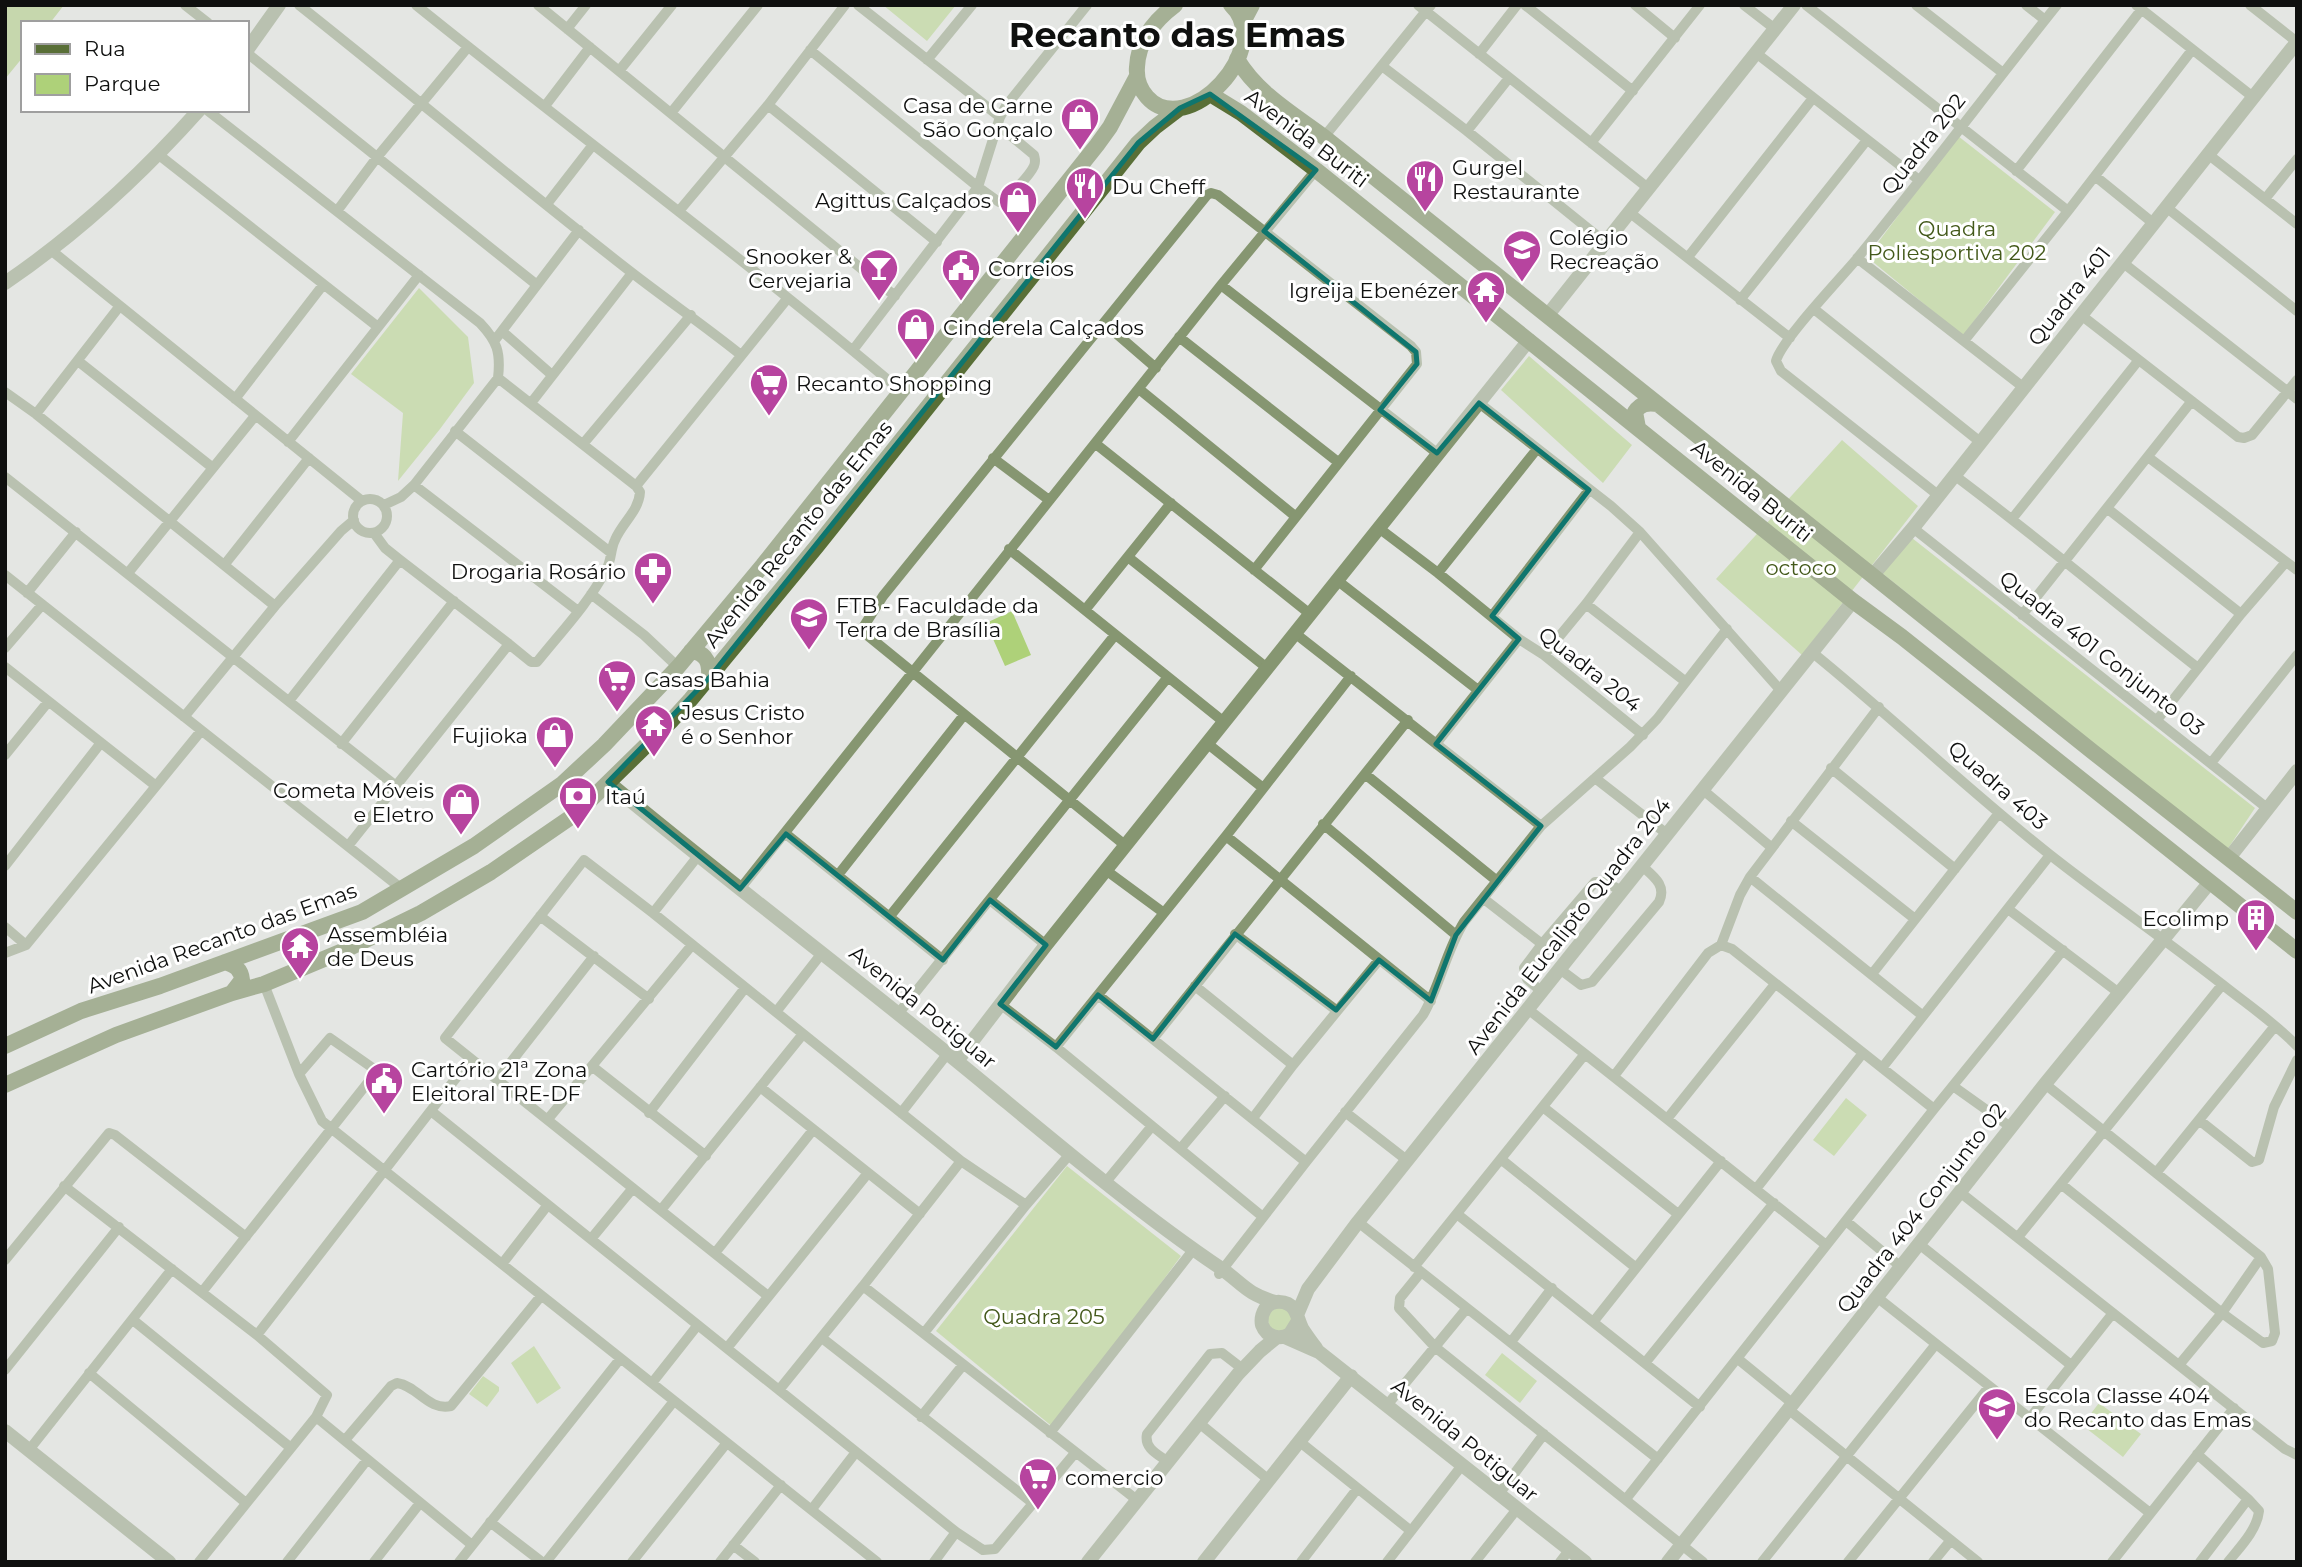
<svg xmlns="http://www.w3.org/2000/svg" width="2302" height="1567" viewBox="0 0 2302 1567" font-family="Montserrat,sans-serif">
	<rect width="100%" height="100%" fill="#e4e6e3"/>
	<path fill="#aed179" d="M883,5H956L927,41Z
		M1958,136L2055,212L1963,336L1867,257Z
		M419,288L468,337L474,383L440,429L398,481L403,413L351,374Z
		M1529,356L1632,445L1603,483L1501,390Z
		M1842,440L1918,506L1802,655L1716,579Z
		M1912,538L2255,808L2227,850L1882,573Z
		M1012,611L1031,655L1005,666L986,623Z
		M1846,1098L1867,1115L1834,1156L1813,1140Z
		M1067,1166L1181,1256L1054,1428L936,1331Z
		M1282,1305L1294,1316L1289,1331H1271L1266,1314Z
		M534,1346L561,1388L537,1404L511,1363Z
		M1502,1353L1537,1381L1520,1403L1485,1375Z
		M483,1376L499,1387V1391L487,1407L469,1394Z
		M2099,1403L2141,1434L2123,1457L2082,1425Z"/>
	<path fill="#a2c66b" d="M5,5H64L50,23H23V57L5,79Z"/>
	<g fill="none" stroke-linecap="round" stroke-linejoin="round">
		<path stroke="#869671" stroke-width="10" d="M185,5L208,23
			M299,5C410,93 519,185 631,272C667,300 705,326 741,355
			M416,5C577,135 744,258 901,391
			M538,5L895,296
			M858,5L1000,117
			M1418,5L1648,188
			M1525,5L1633,91
			M1635,5L1675,38
			M1744,5L1775,29
			M1806,5L2068,211
			M1916,5L2003,73
			M2026,5L2045,20
			M2136,5L2253,97
			M2250,5L2297,42
			M567,29L586,5
			M810,50L978,187L999,202C1008,199 1030,175 1034,166C1036,161 1035,160 1034,155L998,125
			M247,53L537,285
			M1756,53L1919,180
			M1479,54L1517,5
			M927,60L972,5
			M1382,66L1467,131L1606,243
			M619,71L672,5
			M768,105L937,242
			M545,106L590,47
			M207,110L480,323C497,341 501,352 498,378L636,486L640,492C639,511 622,523 615,540C610,550 612,560 606,570C588,604 561,632 537,662H531L509,644L348,846
			M671,113L758,5
			M1467,131L1509,78
			M1324,137L1431,5
			M1591,143L1700,5
			M159,155L378,327
			M2209,155L2297,224
			M2016,171L2141,10
			M2095,176L2153,223
			M2265,199L2297,159
			M547,204L592,146
			M2166,207L2297,311
			M337,211L378,156L468,47
			M679,211L768,105L845,5
			M1629,212L1790,338
			M52,251L362,501
			M1688,257L1813,98
			M1857,258L2023,387
			M2122,262L2297,399
			M1221,285L1437,453
			M1740,300L1867,140
			M1814,309L1979,441
			M2081,315L2238,437L2244,438L2252,435L2297,380
			M1104,323L1156,368
			M503,332L552,375
			M1179,337L1338,462
			M495,340L579,230
			M1964,341L2068,211L2192,50
			M853,350L978,187L1000,117L1006,106L1087,5
			M78,361L213,468
			M1139,389L1295,516
			M5,392L36,414L275,606
			M235,399L323,285
			M531,403L632,273
			M1479,403L1611,506L1640,532L1782,692
			M36,414L119,307
			M455,431L610,552
			M288,442L419,275
			M583,444L691,315
			M1096,444L1310,614
			M2148,457L2297,570
			M993,458L1049,500
			M1954,475C2037,537 2116,604 2198,668
			M5,477L396,786
			M414,485L578,611
			M636,486L787,299
			M1938,495L1781,371L1776,361C1781,341 1838,281 1855,261C1924,177 1989,90 2057,5
			M353 516a17 17 0 1 1 34 0a17 17 0 1 1-34 0Z
			M384,505L401,497L414,485L498,378
			M2108,509L2241,614
			M2012,519L2138,361
			M1913,528L2267,808
			M1380,529L1438,573L1519,639
			M374,533L385,548L400,560L509,644
			M1009,549L1224,722
			M1128,557L1267,668
			M225,564L309,458
			M128,573L255,416
			M1438,573L1537,449
			M5,575L402,889
			M1338,581L1478,690
			M27,593L76,532
			M591,594L644,635L678,667
			M1586,604L1686,682
			M1085,610L1171,503
			M2022,615L2191,402
			M1492,616L1589,490
			M1296,634L1541,826
			M5,648L42,605
			M1813,653C1893,718 1968,790 2049,854C2106,899 2166,940 2223,985C2248,1005 2275,1023 2297,1046
			M1544,655L1586,604L1640,532
			M5,667L156,786
			M289,701L400,560
			M184,717L275,606L341,531L354,520
			M2157,720L2241,614L2286,562
			M341,744L454,601
			M1208,744L1263,788
			M1436,744L1519,639L1544,655L1643,735
			M5,755L48,702
			M2211,763L2297,655
			M1831,768L1955,869
			M1365,774L1497,881
			M1595,778L1667,834
			M1703,790L1771,847
			M1791,821L1915,919
			M1323,824L1456,935
			M786,834L943,960
			M1226,836L1431,1001
			M1126,846L867,635L864,626L883,596L1207,195L1211,193L1218,195L1411,346L1416,352L1417,364L1254,570
			M5,866L100,744
			M1107,871L1164,913
			M838,875L964,715
			M1750,877L1923,1016
			M740,889L1221,285L1316,170
			M1484,899L1542,944
			M990,900L1046,945
			M2008,909L2119,993
			M653,913L698,856
			M540,916L649,999
			M890,916L1115,635
			M5,927L26,945
			M1235,934L1336,1010
			M1721,945L1740,895L1750,877L1879,707
			M5,953L26,945L201,731
			M1561,970L1581,985L1592,982L1659,902C1667,885 1653,876 1642,866
			M1872,974L1999,813
			M264,984L299,1074L322,1121L877,1562
			M1195,986L1293,1065
			M1542,992L1527,979L1524,968L1542,944L1595,882H1605L1622,891
			M1098,995L1306,1162
			M1000,1004L1056,1047L1263,1217
			M1529,1010L1585,1054
			M776,1012L822,953
			M898,1014L1168,677
			M1153,1039L1408,720
			M1056,1047L1226,836L1351,676
			M593,1067L706,1156
			M1882,1068L2050,855
			M1614,1076L1708,953L1721,945L1732,949L1934,1109
			M497,1080L594,956
			M2045,1084L2261,1257L2268,1269L2275,1333L2272,1341L2263,1343L2222,1313L2061,1184
			M1953,1086L2012,1128
			M760,1087L920,1214
			M1543,1107L1678,1214
			M431,1111L956,1532L983,1550L995,1549L1075,1453
			M1345,1112L1408,1161
			M649,1113L745,988
			M901,1113L948,1053
			M1253,1118L1293,1065L1379,960
			M548,1119L692,945
			M1667,1119L1775,984
			M2199,1120L2252,1162L2259,1160L2274,1107L2297,1060
			M1181,1148L1225,1096
			M1502,1160L1635,1267
			M2156,1173L2275,1026
			M1105,1183L1152,1126
			M64,1186L257,1335L327,1395L316,1417L199,1562
			M1756,1189L1863,1053
			M1961,1193L2285,1449L2297,1455
			M661,1210L803,1034
			M1457,1214L1700,1407
			M1846,1221L1901,1267
			M1358,1222L1658,1459
			M2018,1237L2222,985
			M591,1239L633,1188
			M1919,1244L2071,1365
			M715,1253L813,1130
			M5,1260L109,1133L115,1135L246,1237
			M502,1264L547,1206
			M1414,1267L1585,1054L1826,1245
			M1421,1272L1400,1298L1399,1308L1435,1347L1703,1562
			M1219,1274L1306,1162L1423,1015C1440,986 1446,951 1464,922L1541,826L1630,747L1657,719L1727,629
			M863,1286L961,1161
			M202,1292L377,1071L330,1038L299,1074
			M768,1296L445,1038L584,860L653,913L961,1161L1026,1205
			M1878,1298L2150,1513
			M133,1320L291,1448
			M1594,1321L1721,1161
			M924,1333L1026,1205L1070,1154
			M257,1335L470,1060
			M822,1338L1034,1504
			M1511,1342L1552,1288
			M727,1348L868,1173
			M1738,1359L1792,1403
			M1645,1363L1774,1203
			M2179,1365L2222,1313L2261,1257
			M5,1370L119,1227
			M89,1373L246,1503
			M652,1383L697,1326
			M779,1390L863,1286L1137,1500
			M1388,1404L1467,1308
			M1788,1409L1978,1562
			M316,1417L472,1545
			M921,1417L963,1365
			M2029,1419L2113,1313
			M1199,1423L1269,1480
			M1050,1433L1193,1250
			M345,1440L391,1386L397,1383C418,1386 428,1411 451,1406L541,1296
			M1300,1442L1411,1531
			M29,1450L172,1269
			M2197,1454L2248,1499L2200,1562
			M1167,1461C1157,1454 1144,1448 1147,1434L1210,1354L1222,1353L1244,1370
			M1499,1494L1544,1434
			M1626,1499L1934,1109L2063,950
			M812,1509L856,1452
			M490,1522L542,1562
			M733,1545L755,1562
			M287,1562L367,1460
			M374,1562L420,1503
			M459,1562L620,1359
			M546,1562L674,1401
			M632,1562L726,1444
			M720,1562L781,1485
			M934,1562L956,1532
			M1301,1562L1357,1489
			M1387,1562L1463,1464
			M1475,1562L1517,1509
			M1560,1562L1570,1549
			M1762,1562L1936,1344
			M1848,1562L1989,1387
			M1933,1562L1951,1540
			M2112,1562L2234,1408
			M2228,1562C2240,1547 2257,1530 2259,1511L2248,1499"/>
		<path stroke="#869671" stroke-width="14" d="M247,50L279,5
			M5,283C77,234 141,175 199,110
			M1547,316L1794,5
			M1873,575L1913,528L2297,42
			M608,782C734,887 866,985 992,1090C1067,1152 1142,1215 1222,1269C1244,1285 1246,1293 1275,1302
			M2229,858L2297,771
			M957,1061L1046,945L1529,340
			M1297,1315L1308,1289L1358,1222L1853,601
			M1298,1321L1290,1334C1280,1340 1267,1338 1262,1325C1261,1320 1262,1314 1265,1309C1272,1299 1287,1300 1294,1309C1298,1315 1299,1323 1303,1330C1307,1336 1311,1342 1316,1348
			M1285,1337L1319,1352L1585,1562
			M5,1431L169,1562
			M1088,1562L1238,1374L1260,1351L1277,1337
			M1204,1562L1351,1376
			M1668,1562L2045,1084L2210,882"/>
		<path stroke="#596f37" stroke-width="16" d="M1175,5C1155,20 1138,41 1137,67C1136,79 1139,88 1147,97C1187,142 1276,47 1231,5
			M1243,22L1252,5
			M1237,59C1257,93 1293,114 1324,137L2093,752L2297,912
			M1210,94L1241,113L1316,170L1853,601L1902,637L2297,951
			M1638,428L1635,412C1641,403 1647,403 1658,404
			M691,651C707,653 710,663 709,678
			M225,962C235,965 241,969 242,980L232,993
			M5,1046L81,1011L160,986L362,912L474,846L562,784L604,745L678,667L763,565L1097,145L1110,127L1136,78
			M5,1085L116,1035L232,993L264,984L343,951L421,913L491,872L577,813L672,720L691,699L817,546L1138,143L1155,127L1180,108"/>
	</g>
	<path d="M0 0H2302V1567H0ZM1210,94L1316,170L1264,231L1416,352L1417,364L1380,410L1437,453L1479,403L1589,490L1492,616L1519,639L1436,744L1541,826L1456,935L1431,1001L1379,960L1336,1010L1235,934L1153,1039L1098,995L1056,1047L1000,1004L1046,945L990,900L943,960L786,834L740,889L608,782L709,678L1138,143L1180,108Z" fill="#e4e6e3" fill-opacity=".55" fill-rule="evenodd"/>
	<path fill="none" stroke="#0f766e" stroke-width="5" stroke-linejoin="round" d="M1210,94L1316,170L1264,231L1416,352L1417,364L1380,410L1437,453L1479,403L1589,490L1492,616L1519,639L1436,744L1541,826L1456,935L1431,1001L1379,960L1336,1010L1235,934L1153,1039L1098,995L1056,1047L1000,1004L1046,945L990,900L943,960L786,834L740,889L608,782L709,678L1138,143L1180,108Z"/>
	<defs>
		<g id="shop-pin" transform="scale(2.0125)"><path d="M0 17L-7.5 6A9.5 9.5 0 1 1 7.5 6Z" fill="#b7449f" stroke="#fff"/><path d="M-5-2.5h2.3a2.7 3.5 0 0 1 5.4 0H5L5.5 6h-11ZM-1.5-2.5h3a1.5 2.3 0 0 0-3 0Z" fill="#fff"/></g>
		<g id="restaurant-pin" transform="scale(2.0125)"><path d="M0 17L-7.5 6A9.5 9.5 0 1 1 7.5 6Z" fill="#b7449f" stroke="#fff"/><path d="M-5-6h1v4h1v-4h1v4h1v-4h1v5L-1.5 .5V6h-2V.5L-5-1ZM5-6V6H3V1.5H1.5Q1.5-4 5-6Z" fill="#fff"/></g>
		<g id="university-pin" transform="scale(2.0125)"><path d="M0 17L-7.5 6A9.5 9.5 0 1 1 7.5 6Z" fill="#b7449f" stroke="#fff"/><path d="M0-5L7-2L0 1L-7-2ZM-4 1L0 2.5L4 1V4Q0 6-4 4Z" fill="#fff"/></g>
		<g id="bar-pin" transform="scale(2.0125)"><path d="M0 17L-7.5 6A9.5 9.5 0 1 1 7.5 6Z" fill="#b7449f" stroke="#fff"/><path d="M-6-5H6L.8 .8V4.5H3.5V6h-7V4.5H-.8V.8Z" fill="#fff"/></g>
		<g id="civic-pin" transform="scale(2.0125)"><path d="M0 17L-7.5 6A9.5 9.5 0 1 1 7.5 6Z" fill="#b7449f" stroke="#fff"/><path d="M-.6-6.5H3V-4.5H.6V-3L4-1V1h2V6H-6V1h2V-1L-.6-3ZM-1.2 2.5V6h2.4V2.5Z" fill="#fff"/></g>
		<g id="temple-pin" transform="scale(2.0125)"><path d="M0 17L-7.5 6A9.5 9.5 0 1 1 7.5 6Z" fill="#b7449f" stroke="#fff"/><path d="M0-6L5-2H3V0L6.5 2.5H4V6H1.5V3h-3V6H-4V2.5H-6.5L-3 0V-2H-5Z" fill="#fff"/></g>
		<g id="supermarket-pin" transform="scale(2.0125)"><path d="M0 17L-7.5 6A9.5 9.5 0 1 1 7.5 6Z" fill="#b7449f" stroke="#fff"/><path d="M-6-5.5h2.5l.6 2H6L4.5 2H-2.5L-4.4-4H-6ZM-1.5 3.2a1.3 1.3 0 1 0 .1 0ZM3 3.2a1.3 1.3 0 1 0 .1 0Z" fill="#fff"/></g>
		<g id="pharmacy-pin" transform="scale(2.0125)"><path d="M0 17L-7.5 6A9.5 9.5 0 1 1 7.5 6Z" fill="#b7449f" stroke="#fff"/><path d="M-2-6h4v4h4v4h-4v4h-4v-4h-4v-4h4Z" fill="#fff"/></g>
		<g id="bank-pin" transform="scale(2.0125)"><path d="M0 17L-7.5 6A9.5 9.5 0 1 1 7.5 6Z" fill="#b7449f" stroke="#fff"/><path d="M-6-4H6V4H-6ZM0-2.3a2.3 2.3 0 1 0 0 4.6a2.3 2.3 0 1 0 0-4.6Z" fill="#fff"/></g>
		<g id="building-pin" transform="scale(2.0125)"><path d="M0 17L-7.5 6A9.5 9.5 0 1 1 7.5 6Z" fill="#b7449f" stroke="#fff"/><path d="M-4-6H4V6H1V3H-1V6H-4ZM-2.5-4.3h1.7v1.8h-1.7ZM.8-4.3h1.7v1.8H.8ZM-2.5-1h1.7V.8h-1.7ZM.8-1h1.7V.8H.8Z" fill="#fff"/></g>
		<g id="school-pin" transform="scale(2.0125)"><path d="M0 17L-7.5 6A9.5 9.5 0 1 1 7.5 6Z" fill="#b7449f" stroke="#fff"/><path d="M0-5L7-2L0 1L-7-2ZM-4 1L0 2.5L4 1V4Q0 6-4 4Z" fill="#fff"/></g>
	</defs>
	<g fill-rule="evenodd">
		<use href="#shop-pin" x="1080" y="117"/>
		<use href="#restaurant-pin" x="1425" y="179"/>
		<use href="#restaurant-pin" x="1085" y="186"/>
		<use href="#shop-pin" x="1018" y="200"/>
		<use href="#university-pin" x="1522" y="249"/>
		<use href="#bar-pin" x="879" y="268"/>
		<use href="#civic-pin" x="961" y="268"/>
		<use href="#temple-pin" x="1486" y="290"/>
		<use href="#shop-pin" x="916" y="327"/>
		<use href="#supermarket-pin" x="769" y="383"/>
		<use href="#pharmacy-pin" x="653" y="571"/>
		<use href="#university-pin" x="809" y="617"/>
		<use href="#supermarket-pin" x="617" y="679"/>
		<use href="#temple-pin" x="654" y="724"/>
		<use href="#shop-pin" x="555" y="735"/>
		<use href="#bank-pin" x="578" y="796"/>
		<use href="#shop-pin" x="461" y="802"/>
		<use href="#building-pin" x="2256" y="918"/>
		<use href="#temple-pin" x="300" y="946"/>
		<use href="#civic-pin" x="384" y="1081"/>
		<use href="#school-pin" x="1997" y="1407"/>
		<use href="#supermarket-pin" x="1038" y="1477"/>
	</g>
	<g text-anchor="middle" dominant-baseline="central" stroke-width="6" stroke-linejoin="round" paint-order="stroke">
		<g font-size="21" fill="#0f100f" stroke="#fff" text-anchor="start">
			<text x="1053" y="105" text-anchor="end">Casa de Carne<tspan x="1053" dy="24">São Gonçalo</tspan></text>
			<text x="1452" y="167">Gurgel<tspan x="1452" dy="24">Restaurante</tspan></text>
			<text x="1112" y="186">Du Cheff</text>
			<text x="991" y="200" text-anchor="end">Agittus Calçados</text>
			<text x="1549" y="237">Colégio<tspan x="1549" dy="24">Recreação</tspan></text>
			<text x="852" y="256" text-anchor="end">Snooker &amp;<tspan x="852" dy="24">Cervejaria</tspan></text>
			<text x="988" y="268">Correios</text>
			<text x="1459" y="290" text-anchor="end">Igreija Ebenézer</text>
			<text x="943" y="327">Cinderela Calçados</text>
			<text x="796" y="383">Recanto Shopping</text>
			<text x="626" y="571" text-anchor="end">Drogaria Rosário</text>
			<text x="836" y="605">FTB - Faculdade da<tspan x="836" dy="24">Terra de Brasília</tspan></text>
			<text x="644" y="679">Casas Bahia</text>
			<text x="681" y="712">Jesus Cristo<tspan x="681" dy="24">é o Senhor</tspan></text>
			<text x="528" y="735" text-anchor="end">Fujioka</text>
			<text x="434" y="790" text-anchor="end">Cometa Móveis<tspan x="434" dy="24">e Eletro</tspan></text>
			<text x="605" y="796">Itaú</text>
			<text x="2229" y="918" text-anchor="end">Ecolimp</text>
			<text x="327" y="934">Assembléia<tspan x="327" dy="24">de Deus</tspan></text>
			<text x="411" y="1069">Cartório 21ª Zona<tspan x="411" dy="24">Eleitoral TRE-DF</tspan></text>
			<text x="2024" y="1395">Escola Classe 404<tspan x="2024" dy="24">do Recanto das Emas</tspan></text>
			<text x="1065" y="1477">comercio</text>
		</g>
		<g font-size="21" fill="#0f100f" stroke="#fff">
			<text transform="translate(1307 138) rotate(37)">Avenida Buriti</text>
			<text transform="translate(1923 144) rotate(-52)">Quadra 202</text>
			<text transform="translate(2069 296) rotate(-52)">Quadra 401</text>
			<text transform="translate(1752 491) rotate(39)">Avenida Buriti</text>
			<text transform="translate(798 534) rotate(-51)">Avenida Recanto das Emas</text>
			<text transform="translate(2102 653) rotate(38)">Quadra 401 Conjunto 03</text>
			<text transform="translate(1590 669) rotate(38)">Quadra 204</text>
			<text transform="translate(1998 785) rotate(41)">Quadra 403</text>
			<text transform="translate(1568 926) rotate(-52)">Avenida Eucalipto Quadra 204</text>
			<text transform="translate(222 938) rotate(-20)">Avenida Recanto das Emas</text>
			<text transform="translate(923 1007) rotate(39)">Avenida Potiguar</text>
			<text transform="translate(1921 1208) rotate(-52)">Quadra 404 Conjunto 02</text>
			<text transform="translate(1465 1440) rotate(39)">Avenida Potiguar</text>
		</g>
		<g font-size="21" fill="#43591a" stroke="#fff">
			<text x="1957" y="228">Quadra<tspan x="1957" dy="24">Poliesportiva 202</tspan></text>
			<text x="1801" y="567">octoco</text>
			<text x="1044" y="1316">Quadra 205</text>
		</g>
		<g font-size="35" font-weight="bold" fill="#0f100f" stroke="#fff">
			<text x="1177" y="34">Recanto das Emas</text>
		</g>
	</g>
	<rect width="2302" height="1567" fill="none" stroke="#0f100f" stroke-width="14"/>
	<rect x="21" y="21" width="228" height="91" fill="#ffffff" stroke="#9f9f9f" stroke-width="2"/>
	<rect x="35" y="44" width="35" height="10" fill="#596f37" stroke="#9f9f9f" stroke-width="2"/>
	<text x="84" y="56" font-size="21" fill="#0f100f">Rua</text>
	<rect x="35" y="74" width="35" height="21" fill="#aed179" stroke="#9f9f9f" stroke-width="2"/>
	<text x="84" y="91" font-size="21" fill="#0f100f">Parque</text>
</svg>
